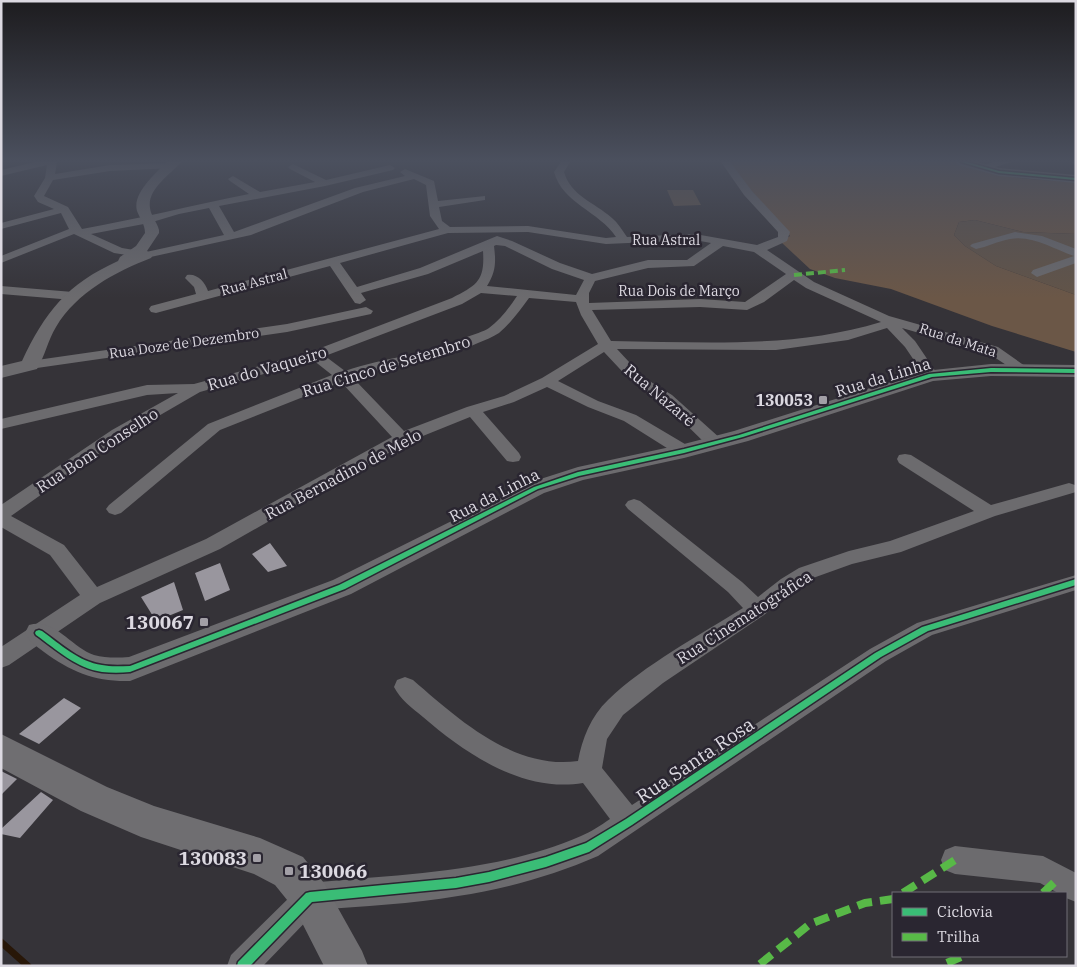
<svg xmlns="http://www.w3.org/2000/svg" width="1077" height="967" viewBox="0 0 1077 967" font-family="'IBM Plex Serif',serif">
	<rect width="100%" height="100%" fill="#353338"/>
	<path fill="#625448" d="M667,190H693L701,205L674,206Z
		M975,220L1023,232L1076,234V295L996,266L965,246L954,235L959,222Z"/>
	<path fill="#6b5747" d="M727,162H955C993,178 1035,180 1076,182V234L1023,232L975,220L959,222L954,235L965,246L996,266L1076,295V352L992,326L891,289L835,278L810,269L781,242L790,236Z"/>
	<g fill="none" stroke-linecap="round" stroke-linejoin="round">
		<path stroke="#281708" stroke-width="7" d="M1,942L28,966"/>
	</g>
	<path fill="#99969e" d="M270,543L287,566L268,572L252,554Z
		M220,563L230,590L205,601L195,573Z
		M174,582L183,610L156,621L141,597Z
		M64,698L81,708L39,744L19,734Z
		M1,771L17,779L1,795Z
		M41,792L53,800L20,838L1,834V829Z"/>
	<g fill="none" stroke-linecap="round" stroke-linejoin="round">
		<path fill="#6c6b6e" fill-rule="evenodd" d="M35,162H57L55,174L110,165L175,163L177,165L172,168L110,171L53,180L44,196L68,207L82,229C138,219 193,205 249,194L230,181L228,179L233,176L260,192L315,182L290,169L288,167L293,164L326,180L390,165L395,168L393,170L325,186L219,206L234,232L355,188L405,176L400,172L405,169L434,181L438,201L485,196V200L439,207L442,221L450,227L528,226L606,238L616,237C599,211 563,204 554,172L561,162H570L564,172C571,196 594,202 612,218C618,223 622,230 627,237L695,234L757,245L778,237V232L744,195L721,162H730L752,191L790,232L787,241L767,250L814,282L889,316L998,347L1032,371L1030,374H1020L988,353L902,328L915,341L938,375L936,378H926L905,347L887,328L848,340L776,350L617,349L643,377L672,395L721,439L723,443L721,447H709L662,401L633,383L604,352L558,381L598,401L636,415L690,447L692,451L690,455L684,456L678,455L624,421L588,407L547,387L514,402L483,412L519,453L521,457L519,461L513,462L507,461L470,417L408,442L220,549L100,603L9,665L1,668V647L80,595L50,555L1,527V505L112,430L178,393L147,395L1,429V419L147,385L194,384L310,352L452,298C477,285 485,281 483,251L428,274L361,293L366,300L360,304L355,303L330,266L156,313L151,312L149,309L151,306L196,294L194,287L185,278L187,275C197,273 205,282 208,291L439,229L430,216L426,185L414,179L363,192L251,235L146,258L114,253L74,234L1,263V256L69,229L61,213L1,229V223L54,209L38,202L34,196L45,178L47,165L1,176V170ZM209,208L224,235L146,252L122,248L91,234L149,223L179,214ZM528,232L606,244L695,240L711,243L687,260H648L592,274L560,263L512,241L497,236L420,268L357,287L340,263L448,233ZM496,245L505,246L552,269L584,280L576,295L487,286C496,272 496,262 494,246ZM723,246L754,252L786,274L745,302L700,299L589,303V293L595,281L648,268L694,266ZM794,280L806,288L881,322C792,349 702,342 611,341L592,310L700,307L747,310L764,302ZM481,293L517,296C509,308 500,320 489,328C483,332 474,334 467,337C428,355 385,357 345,371L325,356L462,304ZM529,298L576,302L581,315L598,344L542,378L504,396L467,407L404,431L353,378C394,363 438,361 478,343C485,340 493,337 499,333C511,323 520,310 529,298ZM313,360L332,375L208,424L109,505L106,509L109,513L115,515L121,513L220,430L341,382L392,437L206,539L97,587L64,545L11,516L124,436L200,392Z
			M993,162H1012L981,171L976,168Z
			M1071,162H1076V166Z
			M1015,232L1042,236L1076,249V263L1037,277L1031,273L1033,270L1074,256C1053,249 1033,235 1010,239C998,241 987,247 976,249L970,246L972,244Z
			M1,286L73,292L79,296L73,300L1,294Z
			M366,307L373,311L371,314L287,332L30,369L25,368L23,365L25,362L30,361L287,324Z
			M905,454L911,455L991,505L1069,483L1075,485L1076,492L995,516L901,552L852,564L813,578L795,589L764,615L663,683L623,715L607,739L602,768L632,805L870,649L917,623L1076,575V590L932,635L886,661L598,856C554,875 506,889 458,896C412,904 363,906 317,910L263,966H227L231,955L300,887L310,883C400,874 496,873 581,836C591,832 601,825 610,819L583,783C523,793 466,754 423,717C412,708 400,699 394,687L397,680L405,677L413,680C458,719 514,770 578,761C582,739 591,716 608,700C644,665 700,635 743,608L728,592L628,509L625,505L628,501L634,499L640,501L742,582L758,597L781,579L799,568L849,551L890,541L974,511L899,463L897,459L899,455Z
			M955,846L1043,856L1076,873V902L1066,898V893H1058L1040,883L955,874L945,870L941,860L945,850Z"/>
		<path fill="#6c6b6e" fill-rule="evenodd" d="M167,162H181C170,175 147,189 150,208C151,216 157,222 159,230V233L147,251L153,255L151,258C115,272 77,292 56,327C48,340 45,356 37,369L1,378V366L22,361C45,312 67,284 118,261L120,257L136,246L145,233C145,224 140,219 137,211C132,193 156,173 167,162Z
			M956,162H977L999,168L1076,175V183L999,176L958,165Z
			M991,364L1076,365V377L991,376L933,381L748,441L684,458L583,480L544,493L351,594L130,681C96,682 71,672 44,652C36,646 30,642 25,633L29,625C54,617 71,647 94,655C105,658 117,658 129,657L333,580L528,483L578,467L684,444L734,431L924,371Z"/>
		<path fill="#6f6e71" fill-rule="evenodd" d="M1,734L107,787L154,806L260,838L303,857L324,883L362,951L368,966H324L296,911L275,885L254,874L141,837L81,811L1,768Z"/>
		<path stroke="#58b947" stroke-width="4" stroke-dasharray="8 4" stroke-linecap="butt" d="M794,275L845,270"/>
		<path stroke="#58b947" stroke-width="8" stroke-dasharray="15 8" stroke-linecap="butt" d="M903,893L955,860
			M1043,893L1059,878
			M947,963L963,956
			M760,964L810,924L865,903L893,899"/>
		<g stroke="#2a2631" stroke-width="3">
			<path id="cycleway" d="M967,162L999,171L1076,178V180L999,173L961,162Z
				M991,368L1076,369V373L991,372L932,377L743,437L684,453L579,476L538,489L345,589L130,672C121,673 111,673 102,672C76,668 57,650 36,635L35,633L36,631L39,630L42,631C60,644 79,662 102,665C111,667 121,666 130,666L339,585L534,487L578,472L684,449L739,435L929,374Z
				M1076,579V585L928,631L881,657L632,825L589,852L546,867L489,882L456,888L312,902L250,966H237L238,962L306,893L310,892L456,878L489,872L546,857L586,843L626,819L875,653L922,627Z"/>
		</g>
		<use href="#cycleway" fill="#3abd76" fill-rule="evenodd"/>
	</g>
	<linearGradient id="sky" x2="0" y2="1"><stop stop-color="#1d1c1f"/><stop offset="0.54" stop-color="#4b505e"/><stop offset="1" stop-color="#4b505e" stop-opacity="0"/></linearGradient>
	<rect width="1077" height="298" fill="url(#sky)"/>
	<g fill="#a29fa6" stroke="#2a2631" stroke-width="2">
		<rect x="818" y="395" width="10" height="10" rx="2.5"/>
		<rect x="199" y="617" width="10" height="10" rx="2.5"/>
		<rect x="252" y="853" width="10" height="10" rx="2.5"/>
		<rect x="284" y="866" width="10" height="10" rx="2.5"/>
	</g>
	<g text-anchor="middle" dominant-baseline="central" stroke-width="5" stroke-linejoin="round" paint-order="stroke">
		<g font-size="14" fill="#dcd9e1" stroke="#2a2631">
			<text x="666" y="240">Rua Astral</text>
			<text transform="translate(254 282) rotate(-15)">Rua Astral</text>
			<text x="679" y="291">Rua Dois de Março</text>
			<text transform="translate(958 340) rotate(18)">Rua da Mata</text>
			<text transform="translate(184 343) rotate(-8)">Rua Doze de Dezembro</text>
		</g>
		<g font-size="16" fill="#dcd9e1" stroke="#2a2631">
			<text transform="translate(386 366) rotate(-17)">Rua Cinco de Setembro</text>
			<text transform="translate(267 368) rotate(-16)">Rua do Vaqueiro</text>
			<text transform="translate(883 377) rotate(-17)">Rua da Linha</text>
			<text transform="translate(660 395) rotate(40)">Rua Nazaré</text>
			<text transform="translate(97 450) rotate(-33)">Rua Bom Conselho</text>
			<text transform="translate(343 474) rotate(-28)">Rua Bernadino de Melo</text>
			<text transform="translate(494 495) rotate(-27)">Rua da Linha</text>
			<text transform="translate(744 617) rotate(-33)">Rua Cinematográfica</text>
		</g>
		<g font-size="16" font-weight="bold" fill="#dcd9e1" stroke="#2a2631" text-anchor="end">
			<text x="813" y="400">130053</text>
		</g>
		<g font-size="19" font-weight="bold" fill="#dcd9e1" stroke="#2a2631" text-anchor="end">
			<text x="194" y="622">130067</text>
			<text x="247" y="858">130083</text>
			<text x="299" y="871" text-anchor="start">130066</text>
		</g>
		<g font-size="19" fill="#dcd9e1" stroke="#2a2631">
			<text transform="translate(695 760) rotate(-34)">Rua Santa Rosa</text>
		</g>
	</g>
	<rect width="1077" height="967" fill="none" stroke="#dcd9e1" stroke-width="5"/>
	<rect x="892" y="892" width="175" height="65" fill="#2a2631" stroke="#716e77"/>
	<rect x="902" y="908" width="25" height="8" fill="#3abd76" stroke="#716e77"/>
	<text x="937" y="917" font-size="15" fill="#dcd9e1">Ciclovia</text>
	<rect x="902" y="933" width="25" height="8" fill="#58b947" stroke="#716e77"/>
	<text x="937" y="942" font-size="15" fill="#dcd9e1">Trilha</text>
</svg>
